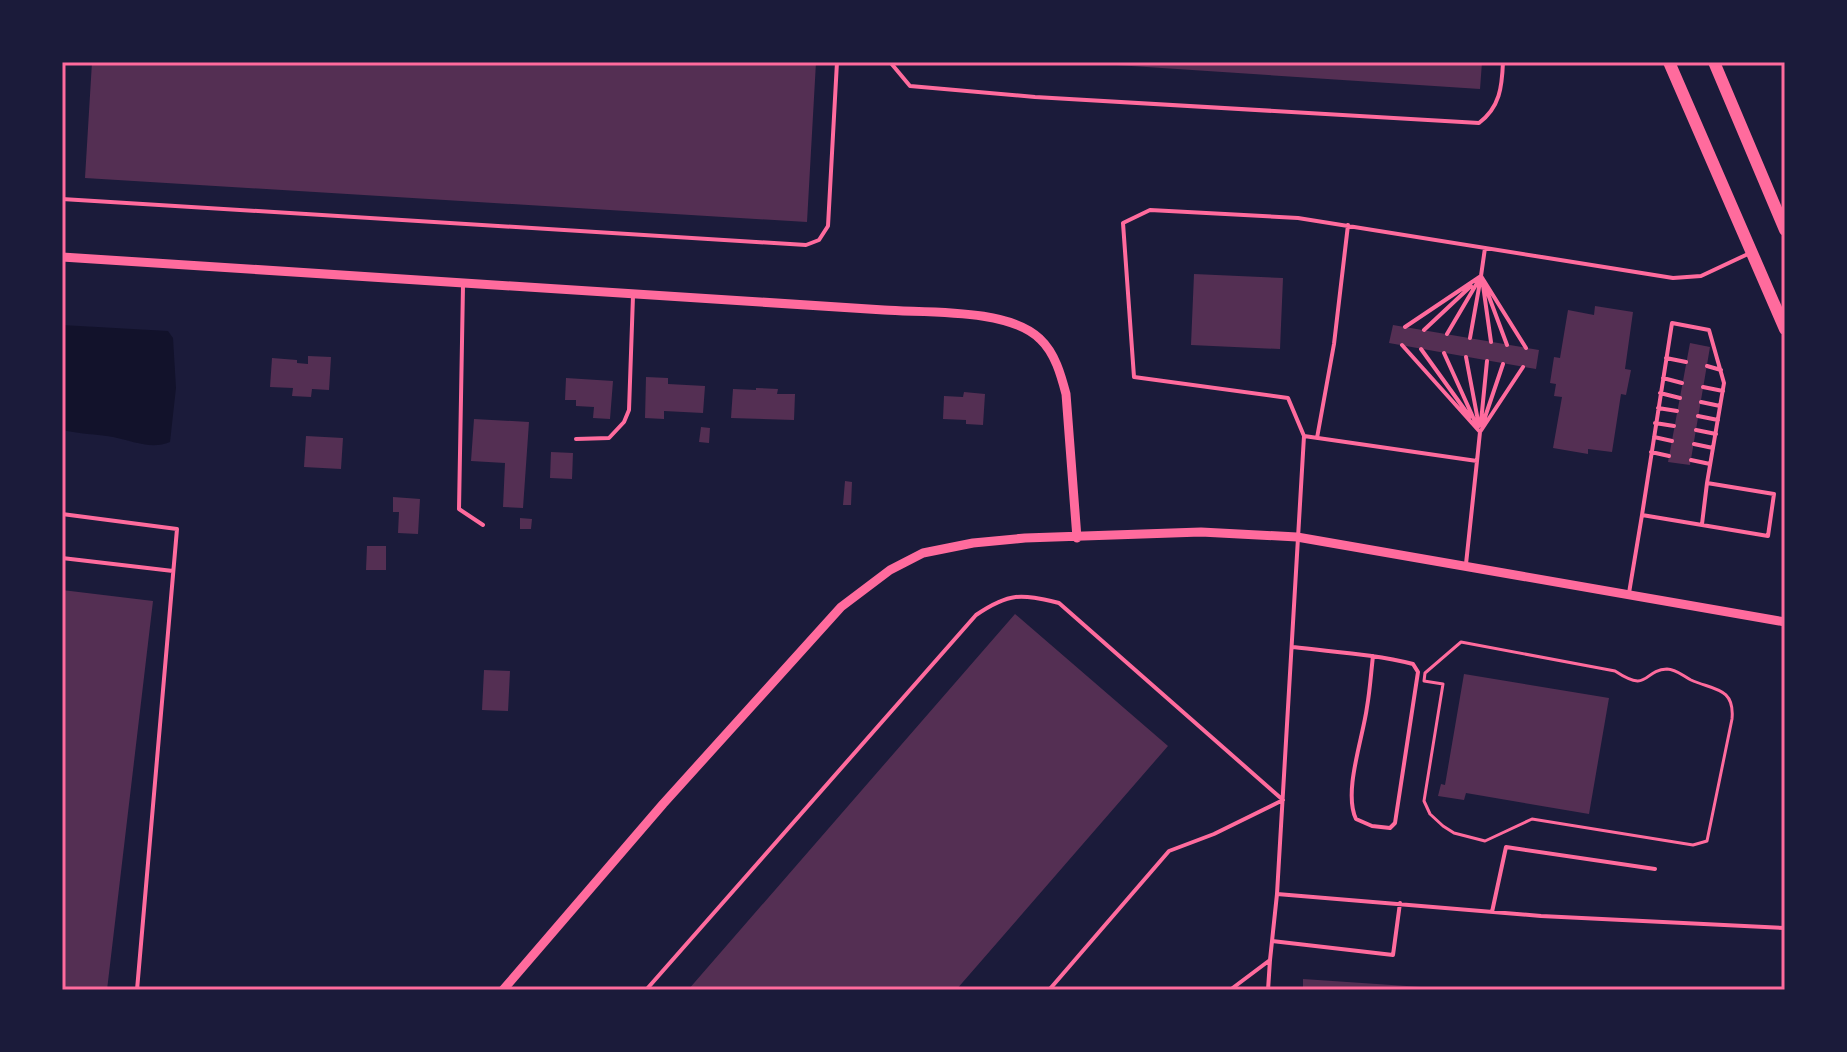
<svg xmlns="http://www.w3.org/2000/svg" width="1847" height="1052" viewBox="0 0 1847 1052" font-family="'Public Sans',sans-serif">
	<rect width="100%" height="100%" fill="#1b1b3a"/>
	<path fill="#12122b" d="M62,325L168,331L173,338L176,388L170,442C151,450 133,441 113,437C96,434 79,434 62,430Z"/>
	<path fill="#542f53" d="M92,62H816L807,222L85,178Z
		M1101,62H1482L1480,89L1101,64Z
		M1194,274L1283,278L1280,349L1191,345Z
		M1595,306L1633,312L1625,369L1631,370L1626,395L1621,394L1612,452L1588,449V454L1553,448L1562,397L1554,396L1556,384L1550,383L1554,357L1560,358L1568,310L1594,315Z
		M1393,325L1539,350L1536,369L1389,343Z
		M1690,343L1710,347L1690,465L1668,462Z
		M308,356L331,357L329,390L312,389L311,397L292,396L293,388L270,387L272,358L297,360V363L308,364Z
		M646,377L668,378V384L705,386L703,413L664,411V419L645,418Z
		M566,378L613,381L610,419L593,418L594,407L576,406V400H565Z
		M756,388L778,389L777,394H795L794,420L731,418L733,389L756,390Z
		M964,392L985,394L983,425L966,424V420L943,419L944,396L963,397Z
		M474,419L529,422L523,508L503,507L505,463L471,461Z
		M701,427L710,428L709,443L699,442Z
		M306,436L343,438L341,469L304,467Z
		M551,452L573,453L572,479L550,478Z
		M845,481L852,482L851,505H843Z
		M393,497L420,499L418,534L398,533L399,512H393Z
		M520,518L532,519L531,529H520Z
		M367,546H386V570H366Z
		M62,590L153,601L107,990H62Z
		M1015,614L1168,746L956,990H688Z
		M484,670L510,671L508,711L482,710Z
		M1464,674L1609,698L1589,814L1466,793L1464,800L1438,796L1441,784L1445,785Z
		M1303,979L1436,988V990H1303Z"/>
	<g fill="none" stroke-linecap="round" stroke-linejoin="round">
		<path stroke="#ff6b9d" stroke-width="3" d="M1461,642L1615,671C1650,694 1642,670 1667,669C1676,669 1683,676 1691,680C1713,690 1735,687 1732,719L1707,841L1693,845L1532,819L1485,841L1454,833L1443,826L1430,814L1424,801L1443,684L1424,681L1425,673Z"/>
		<path stroke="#ff6b9d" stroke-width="4" d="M890,62L910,86L1035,97L1479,123C1500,107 1502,87 1503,62
			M62,199L806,245L819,240L828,226L837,62
			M1481,276L1526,348
			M1482,278L1491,342
			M463,286L459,509L483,525
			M1485,286L1507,345
			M1405,327L1481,276L1485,248
			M1424,330L1471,286
			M1447,334L1480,278
			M1470,338L1480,282
			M1402,345L1480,432L1477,461
			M1421,349L1470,417
			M1444,353L1477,426
			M1466,357L1479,426
			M1666,358L1686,362
			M1707,366L1721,370
			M1663,378L1682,383
			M1703,387L1723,391
			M1660,393L1680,398
			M1701,402L1720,406
			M1658,408L1677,411
			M1698,416L1718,420
			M1481,422L1487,361
			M1655,423L1674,426
			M1482,426L1503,364
			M1696,430L1716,434
			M1480,432L1523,367
			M1304,436L1288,398L1134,377L1123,223L1150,210L1298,218L1673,278L1701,276L1748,254
			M1654,437L1672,441
			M1317,438L1334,344L1348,225
			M576,439L609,438L624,422L629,410L633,296
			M1694,444L1713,448
			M1651,452L1669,456
			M1691,460L1710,464
			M62,514L177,529L137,990
			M1702,524L1707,483
			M62,558L173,571
			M1629,593L1642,515L1768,536L1774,494L1707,483L1724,383L1709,330L1672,323L1642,515
			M1293,647C1333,652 1374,654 1413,664L1418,672L1395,823L1390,828L1372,826L1356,819C1343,792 1363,738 1367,707C1370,690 1371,673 1373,656
			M1277,894L1541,916L1785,928
			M1492,912L1506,847L1655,869
			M1272,941L1393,955L1400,903
			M646,990L976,615C1010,592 1020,594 1059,603L1283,800L1214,834L1169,851L1049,990
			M1230,990L1270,960L1277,894L1304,436L1477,461L1466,564
			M1268,990L1270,960"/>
		<path stroke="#ff6b9d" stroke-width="9" d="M62,257L884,310C926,313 1009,308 1040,339C1055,353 1061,375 1066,394L1077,538
			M503,990L663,804L841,607L890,570L923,553L973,543L1025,538L1201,532L1297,537L1785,622"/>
		<path stroke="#ff6b9d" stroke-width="12" d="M1669,62L1785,329
			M1714,62L1785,230"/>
	</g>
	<rect width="1847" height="1052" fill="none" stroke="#1b1b3a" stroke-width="128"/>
	<rect x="64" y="64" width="1719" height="924" fill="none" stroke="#ff6b9d" stroke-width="3"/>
</svg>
